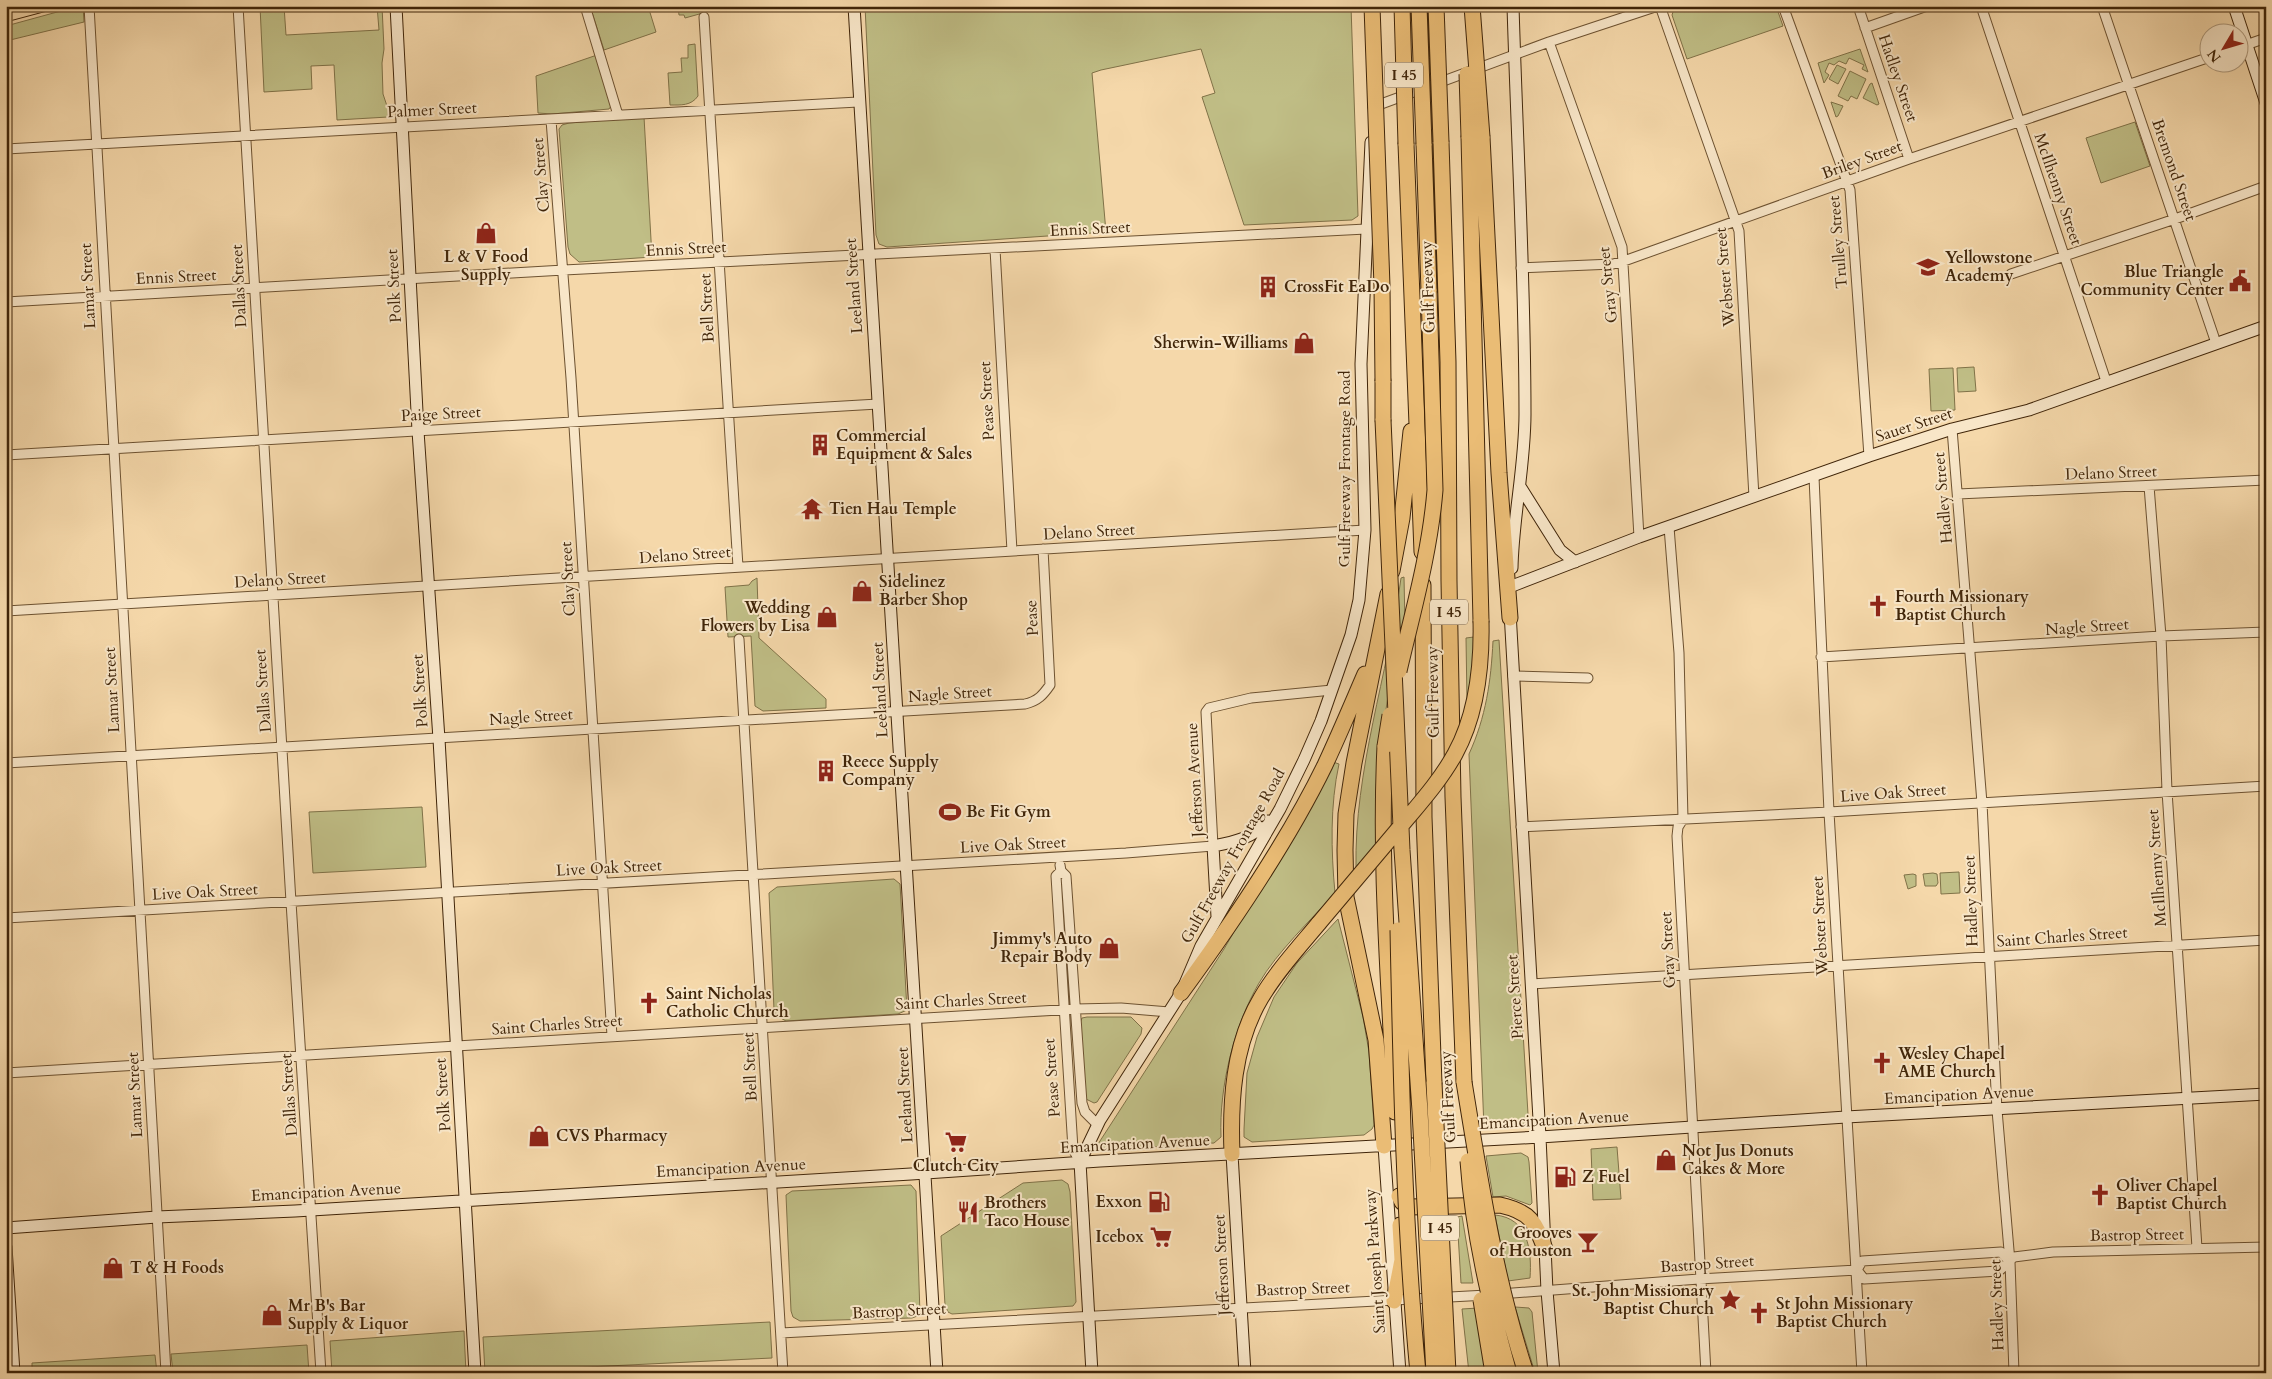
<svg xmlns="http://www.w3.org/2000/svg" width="2272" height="1379" viewBox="0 0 2272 1379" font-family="Cardo,serif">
	<rect width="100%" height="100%" fill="#f5d8aa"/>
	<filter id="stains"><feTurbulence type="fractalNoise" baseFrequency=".004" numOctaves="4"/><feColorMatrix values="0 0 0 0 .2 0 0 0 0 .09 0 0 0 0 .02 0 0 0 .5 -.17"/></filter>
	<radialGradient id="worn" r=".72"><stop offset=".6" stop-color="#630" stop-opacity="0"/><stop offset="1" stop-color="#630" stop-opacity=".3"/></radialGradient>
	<path fill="#c0be86" stroke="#807248" d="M79,6H83L84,22L6,41V26Z
		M260,6H284L286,35L379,30L377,6H382L384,49L382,63L383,94L388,109V117L337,120L334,65L311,66L312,89L264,92Z
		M590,6H648L656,32L604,50Z
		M678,6H701L703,13L685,18L684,15H679Z
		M865,6H1351L1358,216L1352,220L1244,225L1202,97L1215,93L1201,49L1101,70L1092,73L1106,232L887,247L879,244L876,235Z
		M1681,6H1776L1783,26L1687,59L1672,15L1674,9Z
		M695,44L698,96C691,106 681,105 670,105L668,73L682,72L681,58H688V45Z
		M1860,49L1868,72L1862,69L1864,65L1849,58L1846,64L1839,61L1834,65L1829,63L1825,72L1829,75L1824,83L1818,63Z
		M597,55L611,106L609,109L552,114L538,113L536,76Z
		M1837,65L1846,69L1838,84L1829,79Z
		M1850,71L1866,79L1857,99L1851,96L1848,101L1838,96Z
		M1872,83L1879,104L1877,105L1863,98L1870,84Z
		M1831,102L1843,106L1838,116L1836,117Z
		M644,117L652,257L579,262L570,254L568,247L559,129L562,125L569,123Z
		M2135,122L2150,166L2101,183L2086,138Z
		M1974,367L1976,391L1958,392L1957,368Z
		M1953,368L1955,410L1931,411L1929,369Z
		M1404,577L1405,626L1390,682L1381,744L1380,840L1356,869C1354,770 1388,675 1401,578Z
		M757,578L759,638L826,699V708L763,711L755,706L751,636L728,637L725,587L749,585L752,581Z
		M1474,637V656L1467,702L1466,638Z
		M1499,640L1528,1114L1525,1123L1484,1128L1469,754C1486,717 1491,681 1493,641Z
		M1333,762L1339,764C1330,805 1331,851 1335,893C1311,920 1277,952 1259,983C1234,1026 1219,1087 1221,1137L1214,1143L1105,1150L1098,1144L1100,1141L1224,949Z
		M422,807L426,867L313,873L309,812Z
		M1959,872L1960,893L1941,894L1940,873Z
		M1933,873L1937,874L1938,883L1936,886H1925L1923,874Z
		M1913,874L1916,875V886L1908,889L1904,875Z
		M894,879L900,884L907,1010L898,1014L786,1021L777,1016L774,1010L769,893L777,887Z
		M1338,919L1363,1017L1369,1052L1374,1125L1372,1129L1364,1135L1252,1142L1244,1137V1129L1247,1073L1257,1037L1274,997L1297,963Z
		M1087,1017H1131L1142,1028L1141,1034L1097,1102L1094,1103L1086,1099L1080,1023L1082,1018Z
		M1617,1147L1621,1199L1593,1200L1591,1149Z
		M1521,1153L1528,1157L1529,1162L1532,1203L1530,1205L1506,1196L1493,1197L1486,1156Z
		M1062,1180L1068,1184L1070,1192L1076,1302L1073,1306L952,1314L948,1312L945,1305L941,1236L1023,1183Z
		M911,1185L916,1191L920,1315L912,1318L800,1321L793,1317L791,1311L786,1195L792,1191Z
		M1495,1215C1528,1218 1532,1250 1530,1278L1508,1281Z
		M1462,1216L1473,1283H1461L1457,1217Z
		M1515,1307L1529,1308L1532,1312L1538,1373H1535Z
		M1478,1308L1489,1373H1469L1462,1309Z
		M770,1322L772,1358L485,1372L483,1337Z
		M464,1331L466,1373H332L330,1341Z
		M307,1345L309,1373H173L171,1354Z
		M155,1355L157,1373H32V1363Z"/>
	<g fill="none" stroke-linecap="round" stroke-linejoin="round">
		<g stroke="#6d5231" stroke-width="11">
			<path id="street" d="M89,6L166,1373
				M238,6L291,902L321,1373
				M585,6L618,115
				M1660,6L1739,231L1754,497
				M1783,6L1850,190L1869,456
				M1858,6L1909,159
				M1981,6L2106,381
				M2102,6L2216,343
				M704,17L738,567
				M1865,28L1927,6
				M1549,42L1622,247L1639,537
				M2240,47L2266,38
				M1373,107L1549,42L1658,6
				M551,120L571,378L612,1036
				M6,149L858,102
				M995,249L1012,551
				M1521,268L1613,264L1624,261L1909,159L2210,57
				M2011,274L2175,219L2266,186
				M6,302L564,270L1366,229
				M1952,429L1982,803L1997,1110L2010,1262L2014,1373
				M6,455L878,404
				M1814,477L1829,812L1862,1373
				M2149,486L2161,636L2167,791L2197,1248
				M1958,494L2266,480
				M1669,527L1679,653L1683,819L1678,827L1677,836L1706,1373
				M6,611L1365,530
				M739,639L783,1373
				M1821,657L2161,636L2266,632
				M1513,676L1588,678
				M6,763L1025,704C1038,701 1043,695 1050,685L1043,549
				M1521,827L1829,812L2266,786
				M1060,865L1061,871L1066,876L1082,1103L1085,1112L1097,1124
				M1061,871L1056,876L1073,1149L1080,1162
				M6,918L1126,853L1213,846L1206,712L1209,708L1251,698L1332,690
				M1531,984L2266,940
				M6,1073L1076,1009L1121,1008L1169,1012
				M1857,1270L1864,1279L1999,1271L2014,1257L2053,1252L2266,1247
				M1857,1270L1862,1261L2001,1252L2010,1262
				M1500,1294L1699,1279L1857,1270
				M781,1333L1487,1295"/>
		</g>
		<g stroke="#402509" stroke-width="13">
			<path id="secondary" d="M396,6L418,431L439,739L475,1373
				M854,6L937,1373
				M2234,6L2266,103
				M1521,488L1560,550L1575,562
				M1512,568C1513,517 1525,466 1525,414C1525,278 1517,142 1513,6
				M1512,586L1639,537L1869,456L1952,429L2029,410L2266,326
				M1510,612L1540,1137L1547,1291L1554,1373
				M1217,917L1213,846C1235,842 1253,838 1268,821
				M1384,1146L1400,1373
				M1232,1154L1245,1373
				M6,1228L157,1217L295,1211L911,1174L1100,1161L1540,1137L1846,1117L2266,1094
				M6,1247L14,1373
				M1092,1373L1080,1162L1100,1120L1181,993L1201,946L1280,809L1304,760L1321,721L1351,635L1359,600L1365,530L1361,364L1371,142"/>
		</g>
		<g stroke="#402509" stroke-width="17">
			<path id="highway" d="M1469,137L1481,621
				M1482,137L1499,473L1510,618
				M1441,142L1448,362L1449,581L1453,797L1464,1082
				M1406,144L1422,552
				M1424,144L1429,291
				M1383,381V420
				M1392,571L1402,518L1411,431
				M1423,585L1424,817L1434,1083
				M1385,746C1379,868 1390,991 1395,1112
				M1181,993C1233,922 1287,843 1325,765C1339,735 1352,704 1365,674
				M1384,1146L1376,1040L1346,897L1345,850L1346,814L1354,763L1388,594
				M1232,1154C1230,1102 1233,1045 1261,998C1277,971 1299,947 1319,923
				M1399,1196L1402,1202L1409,1207L1500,1205C1531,1212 1535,1222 1545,1249
				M1394,1301L1402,1260L1400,1225"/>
		</g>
		<use href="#street" stroke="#f8e6c8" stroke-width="9"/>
		<use href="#secondary" stroke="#f8e6c8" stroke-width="11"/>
		<use href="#highway" stroke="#eabc75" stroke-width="15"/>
		<path stroke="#402509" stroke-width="1" d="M6,22L66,6"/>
		<g stroke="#402509" stroke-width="17" stroke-linecap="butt">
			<path id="highway-bridge" d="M1372,6L1382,286L1383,381
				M1402,6L1406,144
				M1419,6L1424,144
				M1436,6L1441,142
				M1472,6L1482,137
				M1467,74L1469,137
				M1383,420L1402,850L1420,1111L1434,1373
				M1399,671C1413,611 1430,552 1435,490L1429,291
				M1385,746L1390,715
				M1319,923C1346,891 1373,859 1400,827C1420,803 1440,781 1455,754C1477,714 1482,665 1481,621
				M1398,930C1401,1078 1404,1225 1418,1373
				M1464,1082C1480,1180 1495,1278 1526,1373
				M1434,1083L1448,1373
				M1468,1161C1473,1233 1490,1304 1509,1373
				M1481,1300L1493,1373"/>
		</g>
		<use href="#highway-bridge" stroke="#eabc75" stroke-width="15"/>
	</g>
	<defs>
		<g id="shop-bare" transform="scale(1.725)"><path d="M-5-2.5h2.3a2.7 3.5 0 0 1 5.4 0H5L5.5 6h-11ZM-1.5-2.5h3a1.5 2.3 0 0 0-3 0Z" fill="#8f2418" stroke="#f8e6c8" stroke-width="2.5" paint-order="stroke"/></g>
		<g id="school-bare" transform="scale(1.725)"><path d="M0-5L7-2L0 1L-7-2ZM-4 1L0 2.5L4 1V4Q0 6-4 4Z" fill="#8f2418" stroke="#f8e6c8" stroke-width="2.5" paint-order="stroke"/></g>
		<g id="civic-bare" transform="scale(1.725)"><path d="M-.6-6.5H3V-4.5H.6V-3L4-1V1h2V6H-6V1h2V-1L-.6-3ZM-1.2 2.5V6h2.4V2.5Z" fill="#8f2418" stroke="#f8e6c8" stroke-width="2.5" paint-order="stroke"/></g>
		<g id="building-bare" transform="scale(1.725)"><path d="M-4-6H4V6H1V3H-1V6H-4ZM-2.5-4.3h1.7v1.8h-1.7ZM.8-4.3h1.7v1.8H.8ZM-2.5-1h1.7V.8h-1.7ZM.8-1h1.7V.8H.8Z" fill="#8f2418" stroke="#f8e6c8" stroke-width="2.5" paint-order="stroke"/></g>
		<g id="temple-bare" transform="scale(1.725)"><path d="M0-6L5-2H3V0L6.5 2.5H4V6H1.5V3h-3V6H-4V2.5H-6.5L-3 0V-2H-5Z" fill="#8f2418" stroke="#f8e6c8" stroke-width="2.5" paint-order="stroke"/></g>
		<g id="church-bare" transform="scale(1.725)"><path d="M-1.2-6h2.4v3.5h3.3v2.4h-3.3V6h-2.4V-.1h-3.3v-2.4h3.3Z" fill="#8f2418" stroke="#f8e6c8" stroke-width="2.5" paint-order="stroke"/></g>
		<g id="stadium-bare" transform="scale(1.725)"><path d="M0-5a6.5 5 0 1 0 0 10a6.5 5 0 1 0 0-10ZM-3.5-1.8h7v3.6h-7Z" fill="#8f2418" stroke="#f8e6c8" stroke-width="2.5" paint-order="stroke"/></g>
		<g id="supermarket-bare" transform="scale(1.725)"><path d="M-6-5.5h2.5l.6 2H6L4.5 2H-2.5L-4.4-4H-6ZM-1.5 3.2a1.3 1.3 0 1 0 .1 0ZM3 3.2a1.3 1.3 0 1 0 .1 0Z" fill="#8f2418" stroke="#f8e6c8" stroke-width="2.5" paint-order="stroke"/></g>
		<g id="fuel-bare" transform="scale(1.725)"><path d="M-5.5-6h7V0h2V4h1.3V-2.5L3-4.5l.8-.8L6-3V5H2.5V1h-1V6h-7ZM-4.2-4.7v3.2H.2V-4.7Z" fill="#8f2418" stroke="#f8e6c8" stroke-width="2.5" paint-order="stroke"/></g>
		<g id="restaurant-bare" transform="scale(1.725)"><path d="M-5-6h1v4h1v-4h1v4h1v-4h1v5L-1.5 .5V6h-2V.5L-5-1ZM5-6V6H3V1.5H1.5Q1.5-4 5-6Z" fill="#8f2418" stroke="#f8e6c8" stroke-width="2.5" paint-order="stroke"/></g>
		<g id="bar-bare" transform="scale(1.725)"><path d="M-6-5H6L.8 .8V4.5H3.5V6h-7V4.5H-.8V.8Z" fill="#8f2418" stroke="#f8e6c8" stroke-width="2.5" paint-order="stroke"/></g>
		<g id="sight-bare" transform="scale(1.725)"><path d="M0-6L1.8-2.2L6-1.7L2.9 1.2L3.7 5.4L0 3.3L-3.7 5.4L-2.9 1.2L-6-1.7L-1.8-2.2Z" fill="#8f2418" stroke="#f8e6c8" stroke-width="2.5" paint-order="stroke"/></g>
	</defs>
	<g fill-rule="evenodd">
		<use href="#shop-bare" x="486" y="233"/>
		<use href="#school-bare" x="1928" y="267"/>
		<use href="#civic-bare" x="2240" y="281"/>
		<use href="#building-bare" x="1268" y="287"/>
		<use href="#shop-bare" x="1304" y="343"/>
		<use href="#building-bare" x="820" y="445"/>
		<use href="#temple-bare" x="812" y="509"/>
		<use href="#shop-bare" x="862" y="591"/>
		<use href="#church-bare" x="1878" y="606"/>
		<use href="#shop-bare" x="827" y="617"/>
		<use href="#building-bare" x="826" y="771"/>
		<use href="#stadium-bare" x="950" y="812"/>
		<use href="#shop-bare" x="1109" y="948"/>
		<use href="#church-bare" x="649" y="1003"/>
		<use href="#church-bare" x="1882" y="1063"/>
		<use href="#shop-bare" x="539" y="1136"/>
		<use href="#supermarket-bare" x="956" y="1142"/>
		<use href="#shop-bare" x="1666" y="1160"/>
		<use href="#fuel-bare" x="1565" y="1177"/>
		<use href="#church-bare" x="2100" y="1195"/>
		<use href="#fuel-bare" x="1159" y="1202"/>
		<use href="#restaurant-bare" x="968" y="1212"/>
		<use href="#supermarket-bare" x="1161" y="1237"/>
		<use href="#bar-bare" x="1588" y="1242"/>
		<use href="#shop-bare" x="113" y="1268"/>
		<use href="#sight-bare" x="1730" y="1300"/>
		<use href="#church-bare" x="1759" y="1313"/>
		<use href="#shop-bare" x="272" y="1315"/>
	</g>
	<g text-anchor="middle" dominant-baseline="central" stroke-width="4" stroke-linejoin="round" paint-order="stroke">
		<g fill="#f8e6c8" stroke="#775f42" stroke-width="1">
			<rect x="1385" y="62.5" width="38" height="25" rx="4"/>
			<rect x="1430" y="599.5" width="38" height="25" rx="4"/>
			<rect x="1421" y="1215.5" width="38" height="25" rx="4"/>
		</g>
		<g font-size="15" font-weight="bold" fill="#402509">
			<text x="1404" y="75">I 45</text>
			<text x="1449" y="612">I 45</text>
			<text x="1440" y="1228">I 45</text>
		</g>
		<g font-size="16" fill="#402509" stroke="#f8e6c8">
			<text transform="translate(1898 78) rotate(71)">Hadley Street</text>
			<text transform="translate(432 110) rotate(-3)">Palmer Street</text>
			<text transform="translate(1862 160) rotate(-20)">Briley Street</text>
			<text transform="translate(2174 170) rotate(71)">Bremond Street</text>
			<text transform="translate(541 175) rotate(-95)">Clay Street</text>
			<text transform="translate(2058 189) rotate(71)">McIlhenny Street</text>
			<text transform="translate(1090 229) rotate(-3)">Ennis Street</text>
			<text transform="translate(1838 242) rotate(-95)">Trulley Street</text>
			<text transform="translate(686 249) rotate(-3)">Ennis Street</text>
			<text transform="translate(176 277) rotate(-3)">Ennis Street</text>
			<text transform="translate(1725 277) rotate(-95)">Webster Street</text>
			<text transform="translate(1608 285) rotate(-96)">Gray Street</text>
			<text transform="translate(88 286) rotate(-93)">Lamar Street</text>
			<text transform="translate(239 286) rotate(-93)">Dallas Street</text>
			<text transform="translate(394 286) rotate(-93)">Polk Street</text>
			<text transform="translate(854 286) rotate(-94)">Leeland Street</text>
			<text transform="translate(1428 287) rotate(-92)">Gulf Freeway</text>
			<text transform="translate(707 308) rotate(-93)">Bell Street</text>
			<text transform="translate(987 401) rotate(-93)">Pease Street</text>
			<text transform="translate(441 414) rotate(-3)">Paige Street</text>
			<text transform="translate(1914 425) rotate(-18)">Sauer Street</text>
			<text transform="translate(1345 469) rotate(-90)">Gulf Freeway Frontage Road</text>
			<text transform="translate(2111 473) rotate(-2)">Delano Street</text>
			<text transform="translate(1943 498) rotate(-95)">Hadley Street</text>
			<text transform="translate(1089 532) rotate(-3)">Delano Street</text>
			<text transform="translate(685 555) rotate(-4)">Delano Street</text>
			<text transform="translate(568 579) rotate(-93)">Clay Street</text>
			<text transform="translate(280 580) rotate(-3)">Delano Street</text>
			<text transform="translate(1032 618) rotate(-93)">Pease</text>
			<text transform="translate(2087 627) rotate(-4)">Nagle Street</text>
			<text transform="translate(112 690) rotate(-93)">Lamar Street</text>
			<text transform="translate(880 690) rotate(-93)">Leeland Street</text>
			<text transform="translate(263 691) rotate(-94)">Dallas Street</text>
			<text transform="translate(420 691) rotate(-94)">Polk Street</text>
			<text transform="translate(1433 692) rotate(-91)">Gulf Freeway</text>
			<text transform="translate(950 694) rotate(-4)">Nagle Street</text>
			<text transform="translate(531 717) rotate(-4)">Nagle Street</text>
			<text transform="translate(1195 780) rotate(-93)">Jefferson Avenue</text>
			<text transform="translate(1893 793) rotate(-4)">Live Oak Street</text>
			<text transform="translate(1013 845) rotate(-3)">Live Oak Street</text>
			<text transform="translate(1233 856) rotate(-61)">Gulf Freeway Frontage Road</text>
			<text transform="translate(609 868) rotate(-3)">Live Oak Street</text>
			<text transform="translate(2157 868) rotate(-94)">McIlhenny Street</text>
			<text transform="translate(205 892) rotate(-3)">Live Oak Street</text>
			<text transform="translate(1971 901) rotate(-92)">Hadley Street</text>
			<text transform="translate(1820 926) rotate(-93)">Webster Street</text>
			<text transform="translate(2062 937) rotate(-4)">Saint Charles Street</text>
			<text transform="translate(1668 950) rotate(-93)">Gray Street</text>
			<text transform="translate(1515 997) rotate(-94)">Pierce Street</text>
			<text transform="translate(961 1001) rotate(-3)">Saint Charles Street</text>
			<text transform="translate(557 1025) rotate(-4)">Saint Charles Street</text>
			<text transform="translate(750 1067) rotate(-93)">Bell Street</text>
			<text transform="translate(1052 1078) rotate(-94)">Pease Street</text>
			<text transform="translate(135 1095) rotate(-93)">Lamar Street</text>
			<text transform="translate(289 1095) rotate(-94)">Dallas Street</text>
			<text transform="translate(443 1095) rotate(-94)">Polk Street</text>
			<text transform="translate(905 1095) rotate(-93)">Leeland Street</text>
			<text transform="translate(1959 1095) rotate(-3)">Emancipation Avenue</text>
			<text transform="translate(1448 1097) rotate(-93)">Gulf Freeway</text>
			<text transform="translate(1554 1120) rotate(-3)">Emancipation Avenue</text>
			<text transform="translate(1135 1144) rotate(-3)">Emancipation Avenue</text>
			<text transform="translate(731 1168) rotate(-3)">Emancipation Avenue</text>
			<text transform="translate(326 1192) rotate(-3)">Emancipation Avenue</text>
			<text transform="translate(2137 1235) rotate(-1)">Bastrop Street</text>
			<text transform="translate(1375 1261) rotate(-94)">Saint Joseph Parkway</text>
			<text transform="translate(1707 1264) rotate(-4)">Bastrop Street</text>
			<text transform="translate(1222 1265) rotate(-93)">Jefferson Street</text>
			<text transform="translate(1303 1289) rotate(-2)">Bastrop Street</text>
			<text transform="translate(1997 1305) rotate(-92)">Hadley Street</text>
			<text transform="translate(899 1311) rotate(-3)">Bastrop Street</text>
		</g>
		<g font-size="16" font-weight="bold" fill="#402509" stroke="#f8e6c8" text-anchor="start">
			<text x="486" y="257" text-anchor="middle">L &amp; V Food<tspan x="486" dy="18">Supply</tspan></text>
			<text x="1945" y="258">Yellowstone<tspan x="1945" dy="18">Academy</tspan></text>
			<text x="2224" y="272" text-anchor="end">Blue Triangle<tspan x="2224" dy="18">Community Center</tspan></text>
			<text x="1284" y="287">CrossFit EaDo</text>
			<text x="1288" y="343" text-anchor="end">Sherwin-Williams</text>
			<text x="836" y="436">Commercial<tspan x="836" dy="18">Equipment &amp; Sales</tspan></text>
			<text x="829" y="509">Tien Hau Temple</text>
			<text x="879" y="582">Sidelinez<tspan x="879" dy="18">Barber Shop</tspan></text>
			<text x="1895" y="597">Fourth Missionary<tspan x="1895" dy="18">Baptist Church</tspan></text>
			<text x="810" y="608" text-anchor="end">Wedding<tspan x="810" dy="18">Flowers by Lisa</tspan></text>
			<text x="842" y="762">Reece Supply<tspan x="842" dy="18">Company</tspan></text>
			<text x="966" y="812">Be Fit Gym</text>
			<text x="1092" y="939" text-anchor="end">Jimmy's Auto<tspan x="1092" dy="18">Repair Body</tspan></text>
			<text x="666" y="994">Saint Nicholas<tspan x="666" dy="18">Catholic Church</tspan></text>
			<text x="1898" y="1054">Wesley Chapel<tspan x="1898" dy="18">AME Church</tspan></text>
			<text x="556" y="1136">CVS Pharmacy</text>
			<text x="1682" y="1151">Not Jus Donuts<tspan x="1682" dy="18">Cakes &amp; More</tspan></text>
			<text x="956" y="1166" text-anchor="middle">Clutch City</text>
			<text x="1582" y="1177">Z Fuel</text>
			<text x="2116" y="1186">Oliver Chapel<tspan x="2116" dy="18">Baptist Church</tspan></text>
			<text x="1142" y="1202" text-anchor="end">Exxon</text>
			<text x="984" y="1203">Brothers<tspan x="984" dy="18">Taco House</tspan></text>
			<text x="1572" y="1233" text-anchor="end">Grooves<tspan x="1572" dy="18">of Houston</tspan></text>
			<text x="1144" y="1237" text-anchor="end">Icebox</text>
			<text x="130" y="1268">T &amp; H Foods</text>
			<text x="1714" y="1291" text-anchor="end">St. John Missionary<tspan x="1714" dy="18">Baptist Church</tspan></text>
			<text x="1776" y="1304">St John Missionary<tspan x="1776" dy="18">Baptist Church</tspan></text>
			<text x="288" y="1306">Mr B's Bar<tspan x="288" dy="18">Supply &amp; Liquor</tspan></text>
		</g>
	</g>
	<rect width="2272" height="1379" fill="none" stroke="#f5d8aa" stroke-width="25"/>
	<rect x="8" y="8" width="2257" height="1364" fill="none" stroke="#402509" stroke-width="2.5"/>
	<rect x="12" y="12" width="2247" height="1354" fill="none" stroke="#402509"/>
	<g transform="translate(2224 48) rotate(232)"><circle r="24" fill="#f8e6c8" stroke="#ae997c"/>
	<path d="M0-4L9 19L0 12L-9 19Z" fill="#8f2418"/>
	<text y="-8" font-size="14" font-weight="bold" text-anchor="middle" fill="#402509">N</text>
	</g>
	<rect width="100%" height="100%" filter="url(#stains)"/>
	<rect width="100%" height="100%" fill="url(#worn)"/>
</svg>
